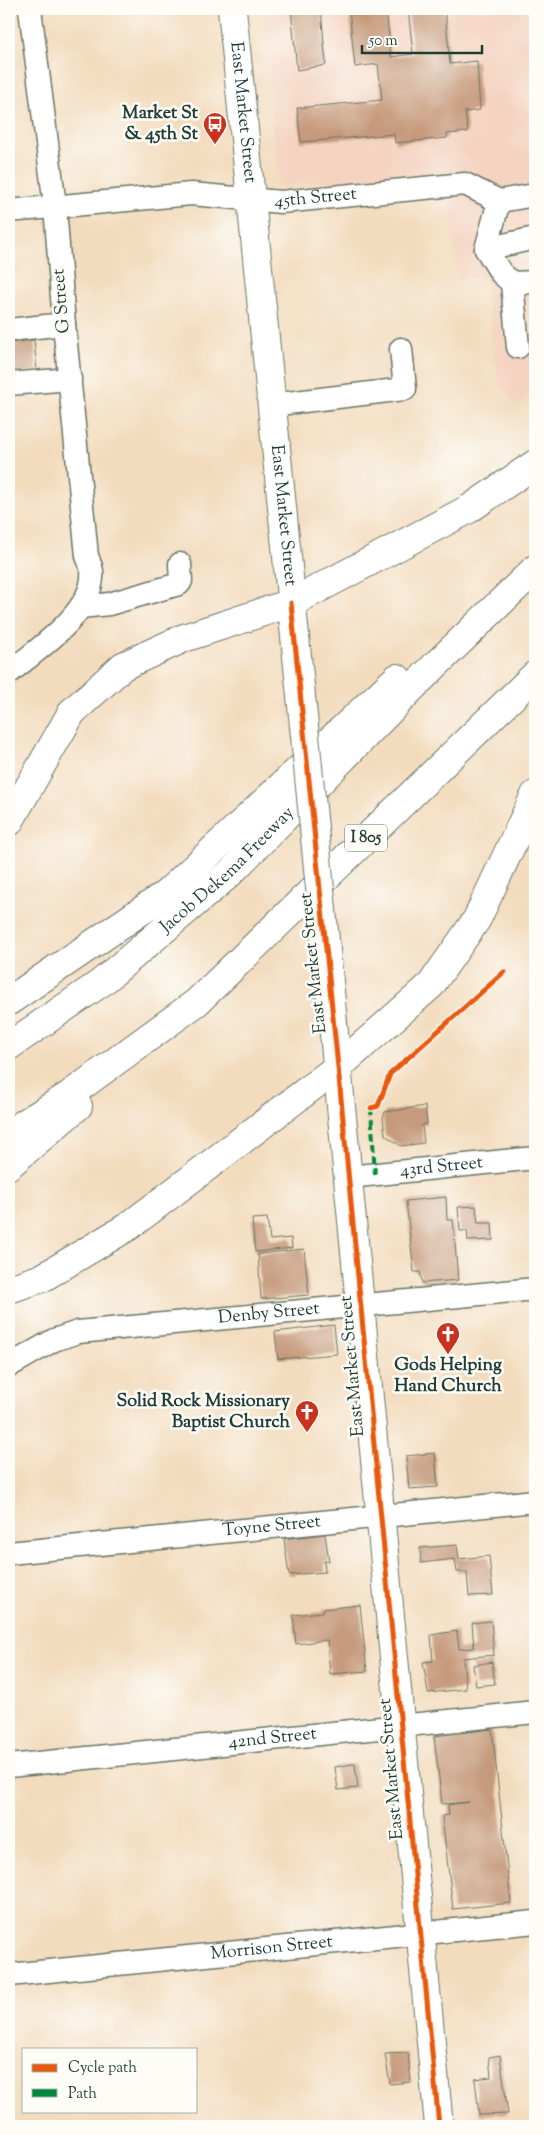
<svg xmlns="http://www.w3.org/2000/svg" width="544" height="2135" viewBox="0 0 544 2135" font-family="'Sorts Mill Goudy',serif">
	<rect width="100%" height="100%" fill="#fdfcf7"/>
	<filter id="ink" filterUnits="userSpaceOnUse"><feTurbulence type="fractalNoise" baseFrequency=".02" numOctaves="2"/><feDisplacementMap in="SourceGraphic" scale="10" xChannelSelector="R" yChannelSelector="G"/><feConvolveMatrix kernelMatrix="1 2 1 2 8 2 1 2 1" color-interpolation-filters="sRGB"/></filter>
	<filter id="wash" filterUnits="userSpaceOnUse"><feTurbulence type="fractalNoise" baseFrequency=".0096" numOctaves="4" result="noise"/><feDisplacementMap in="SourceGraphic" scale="20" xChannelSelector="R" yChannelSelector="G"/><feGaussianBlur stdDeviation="1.12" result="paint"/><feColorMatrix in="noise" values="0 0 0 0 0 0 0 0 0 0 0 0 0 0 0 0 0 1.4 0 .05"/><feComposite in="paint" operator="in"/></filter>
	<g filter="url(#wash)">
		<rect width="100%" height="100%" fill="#f3dcbe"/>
		<path fill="#f4d3c0" d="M262,9H535V389L516,406L498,382L485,276L459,280L445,175L279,185Z"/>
		<g id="blocks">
			<path fill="#c69a7b" d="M291,9H321L326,65L297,70Z
				M349,9H386L391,57L413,54L408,9H445L450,64L477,61L480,110L465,112L468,132L447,134V138L395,143L394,134L301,142L297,108L382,100L378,64L355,67Z
				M34,340L37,371L9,374V343Z
				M425,1106L427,1124L422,1125L424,1143L401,1146L385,1135L383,1118L385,1112Z
				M446,1197L447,1220H453L458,1280L422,1283L420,1272H414L406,1201Z
				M476,1206L478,1223H492L493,1240L468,1241L467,1231H460L458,1207Z
				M267,1218L270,1240L291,1238L292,1248L255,1252L252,1219Z
				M304,1249L309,1295L261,1299L258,1254Z
				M334,1325L337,1354L278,1359L275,1332Z
				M435,1453L438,1487L409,1489L406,1456Z
				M325,1534L329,1561H324L325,1572L289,1575L284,1539Z
				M457,1545L459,1559L489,1556L493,1595L469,1596L467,1572H457L455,1559L421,1563L420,1548Z
				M360,1605L367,1671L330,1674L327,1640L296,1644L293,1615L323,1612V1609Z
				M491,1621L494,1655L463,1658L466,1689L428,1693L423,1662L433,1661L431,1635L457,1631L459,1649L474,1648L472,1623Z
				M492,1662L495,1684L476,1686L473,1665Z
				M492,1729L511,1903L453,1909L442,1816L449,1815L448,1805L469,1802L442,1804L434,1736Z
				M352,1764H355L358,1788L338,1790L335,1767Z
				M408,2053L411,2082L390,2084L385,2054Z
				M500,2055L508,2114L479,2115L475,2079L491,2077L489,2057Z"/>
		</g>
	</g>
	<g filter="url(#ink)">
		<use href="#blocks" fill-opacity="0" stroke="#697564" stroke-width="1"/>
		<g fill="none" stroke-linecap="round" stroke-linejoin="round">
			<g stroke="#697564" stroke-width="25">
				<g id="minor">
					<path d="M499,201L486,249L501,273L512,283L518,347"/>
					<path d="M499,201L535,195"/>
					<path id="s1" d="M9,211L191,194L281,202L465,184L499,201"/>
					<path d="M486,249L535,238"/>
					<path d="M512,283L535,282"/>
					<path d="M9,330L64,324"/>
					<path d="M9,384L70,379"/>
					<path d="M270,405L405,389L401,349"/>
					<path d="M81,607L109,604L179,584L181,581L180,564"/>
					<path d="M9,673C36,650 96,611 92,571C91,566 89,561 87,556L64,324L55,206L30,9"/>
					<path id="s2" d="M348,1177L535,1158"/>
					<path id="s3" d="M9,1366L54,1340L78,1332L535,1289"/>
					<path id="s4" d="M9,1553L535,1501"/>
					<path id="s5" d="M9,1766L535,1712"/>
					<path id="s6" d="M9,1975L535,1922"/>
				</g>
			</g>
			<g stroke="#697564" stroke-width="30">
				<g id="major">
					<path id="s7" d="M232,9L304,726"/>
					<path d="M326,950L439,2126"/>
				</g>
			</g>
			<g stroke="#697564" stroke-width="30">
				<g id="highway">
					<path d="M9,822L72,712L123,666L184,638L291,603L469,509L535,464"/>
					<path d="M9,1001L166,894L397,678"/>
					<path id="s8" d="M9,1046L102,982L229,874L418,682L535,569"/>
					<path d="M9,1133L68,1096L197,1002L535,675"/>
					<path d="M9,1165L78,1106"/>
					<path d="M9,1289L42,1278L129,1226L338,1067L431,985L477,919L535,795"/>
				</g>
			</g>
			<use href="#minor" stroke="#fff" stroke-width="22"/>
			<use href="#major" stroke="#fff" stroke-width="28"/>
			<use href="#highway" stroke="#fff" stroke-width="28"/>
			<g stroke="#697564" stroke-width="30" stroke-linecap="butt">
				<path id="major-bridge" d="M304,726L326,950"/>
			</g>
			<use href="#major-bridge" stroke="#fff" stroke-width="28"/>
			<path stroke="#00873e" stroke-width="4" stroke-dasharray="8 4" stroke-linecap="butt" d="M534,941L535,943
				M375,1175L371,1108L375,1107"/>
			<g stroke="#fdfcf7" stroke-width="8">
				<path id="cycleway" d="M291,603L338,1067L439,2126
					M371,1108L378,1106L390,1074L504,972"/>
			</g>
			<use href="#cycleway" stroke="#e8590c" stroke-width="5"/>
		</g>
	</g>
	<defs>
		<g id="bus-pin" transform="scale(1.25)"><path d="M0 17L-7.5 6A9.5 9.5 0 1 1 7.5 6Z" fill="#c8321e" stroke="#fdfcf7"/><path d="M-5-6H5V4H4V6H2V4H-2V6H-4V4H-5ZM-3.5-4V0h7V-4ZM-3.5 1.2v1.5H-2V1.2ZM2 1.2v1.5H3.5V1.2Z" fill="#fff"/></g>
		<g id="church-pin" transform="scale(1.25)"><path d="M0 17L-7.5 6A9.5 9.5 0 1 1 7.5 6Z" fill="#c8321e" stroke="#fdfcf7"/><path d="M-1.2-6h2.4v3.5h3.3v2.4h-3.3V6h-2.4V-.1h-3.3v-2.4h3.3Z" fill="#fff"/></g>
	</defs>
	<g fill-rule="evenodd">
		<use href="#bus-pin" x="215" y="124"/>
		<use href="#church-pin" x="448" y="1334"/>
		<use href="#church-pin" x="307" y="1412"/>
	</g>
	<g text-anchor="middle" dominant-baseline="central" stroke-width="5" stroke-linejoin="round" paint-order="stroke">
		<rect fill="#fdfcf7" stroke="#62766e" stroke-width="1" x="345" y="824.5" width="42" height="27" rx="4"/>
		<g font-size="16" font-weight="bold" fill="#1f3d34">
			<text x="366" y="838">I 805</text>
		</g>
		<g font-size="18" fill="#1f3d34" stroke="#fdfcf7">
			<text stroke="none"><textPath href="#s7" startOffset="104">East Market Street</textPath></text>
			<text stroke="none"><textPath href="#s1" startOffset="308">45th Street</textPath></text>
			<text transform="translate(62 301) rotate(-95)">G Street</text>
			<text stroke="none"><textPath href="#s7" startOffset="509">East Market Street</textPath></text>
			<text stroke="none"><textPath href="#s8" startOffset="281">Jacob Dekema Freeway</textPath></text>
			<text transform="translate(314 963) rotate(-96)">East Market Street</text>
			<text stroke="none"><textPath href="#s2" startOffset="94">43rd Street</textPath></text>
			<text stroke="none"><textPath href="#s3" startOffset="269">Denby Street</textPath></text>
			<text transform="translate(353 1366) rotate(-95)">East Market Street</text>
			<text stroke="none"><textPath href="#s4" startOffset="264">Toyne Street</textPath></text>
			<text stroke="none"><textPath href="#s5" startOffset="265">42nd Street</textPath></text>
			<text transform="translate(392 1769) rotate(-95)">East Market Street</text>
			<text stroke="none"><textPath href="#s6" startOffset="264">Morrison Street</textPath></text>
		</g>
		<g font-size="18" font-weight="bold" fill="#1f3d34" stroke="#fdfcf7" text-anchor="end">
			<text x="198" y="114">Market St<tspan x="198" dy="21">&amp; 45th St</tspan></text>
			<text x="448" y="1366" text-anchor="middle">Gods Helping<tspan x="448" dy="21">Hand Church</tspan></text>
			<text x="290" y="1402">Solid Rock Missionary<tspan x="290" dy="21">Baptist Church</tspan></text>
		</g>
	</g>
	<rect width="544" height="2135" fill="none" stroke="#fdfcf7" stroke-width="30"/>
	<rect x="22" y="2048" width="175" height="65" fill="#fdfcf7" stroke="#a4b0a9"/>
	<rect x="32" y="2064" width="25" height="8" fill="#e8590c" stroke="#a4b0a9"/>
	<text x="68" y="2072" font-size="15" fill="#1f3d34">Cycle path</text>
	<rect x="32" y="2089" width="25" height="8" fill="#00873e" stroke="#a4b0a9"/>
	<text x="68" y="2098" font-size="15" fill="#1f3d34">Path</text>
	<path d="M362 45v8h120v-8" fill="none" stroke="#1f3d34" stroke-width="2.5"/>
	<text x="369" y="45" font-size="15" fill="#1f3d34" stroke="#fdfcf7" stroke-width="4" paint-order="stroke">50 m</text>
</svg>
